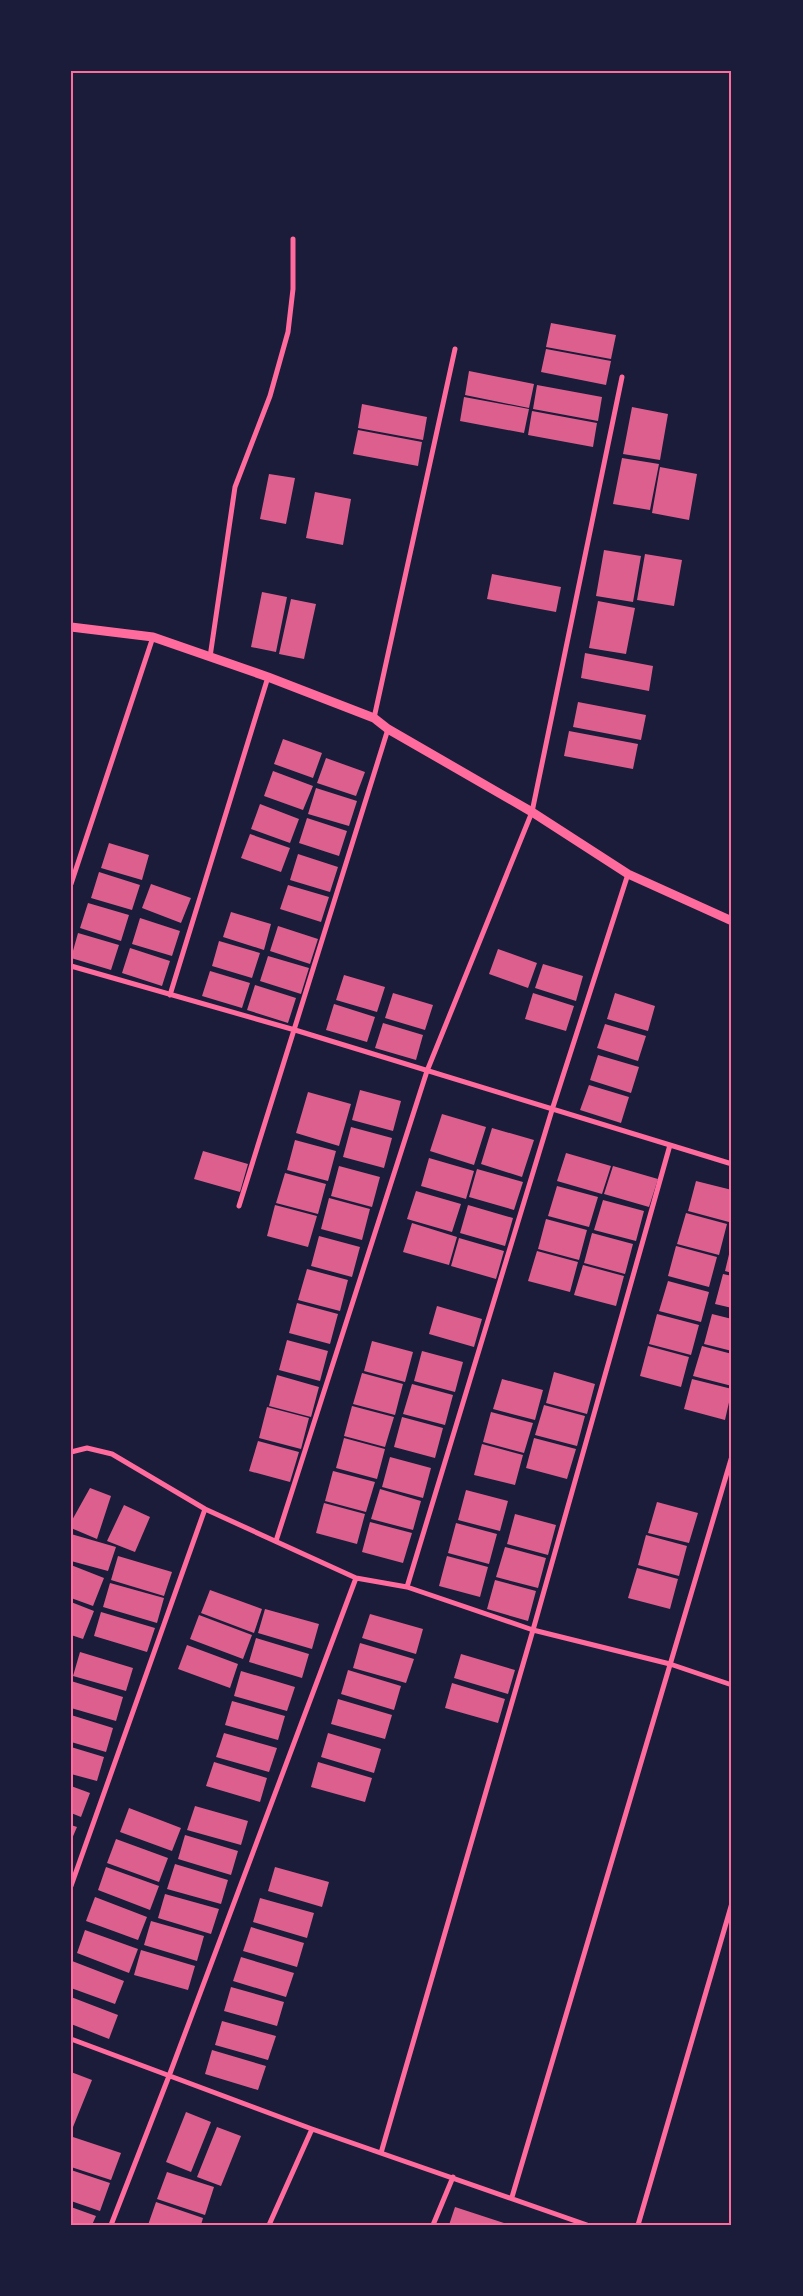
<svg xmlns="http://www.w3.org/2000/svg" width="803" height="2296" viewBox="0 0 803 2296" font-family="'IBM Plex Sans',sans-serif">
	<rect width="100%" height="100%" fill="#1b1b3a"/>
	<path fill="#dd5f8e" d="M551,323L616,335L611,359L546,347Z
		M546,349L611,361L606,385L541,372Z
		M469,371L534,384L529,408L465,395Z
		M537,385L602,397L598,421L533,409Z
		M464,397L529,409L524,433L460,421Z
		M362,404L427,417L423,440L358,428Z
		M632,407L668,414L660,460L623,454Z
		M532,411L597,423L593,447L528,435Z
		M358,430L422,442L418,466L353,454Z
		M622,458L659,464L650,510L613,504Z
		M660,467L697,474L689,520L652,513Z
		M269,474L295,478L286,524L260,519Z
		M315,492L351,499L343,545L306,538Z
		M604,550L641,556L633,602L596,596Z
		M645,554L682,560L674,606L637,600Z
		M492,574L561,587L556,612L487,599Z
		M262,592L287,597L276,652L251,647Z
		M291,599L316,604L304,659L279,654Z
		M598,601L635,608L626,654L589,648Z
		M585,653L653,666L649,691L581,678Z
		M578,702L646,715L641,740L573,727Z
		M569,731L638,744L633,769L564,756Z
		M283,739L322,753L313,778L274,764Z
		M326,758L365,772L356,796L317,783Z
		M273,771L313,786L303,810L264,796Z
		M316,788L357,801L349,826L308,814Z
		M260,804L299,819L290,843L251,829Z
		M307,818L347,831L339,856L299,843Z
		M250,834L290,848L281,872L241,858Z
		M109,843L149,855L142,880L101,868Z
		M298,854L338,867L330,892L290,880Z
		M99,872L140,885L132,910L91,898Z
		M151,884L191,898L181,923L142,908Z
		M288,885L329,897L321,922L280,909Z
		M88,903L129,915L121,941L80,928Z
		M231,912L271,924L264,950L223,937Z
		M140,918L180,931L172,956L132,944Z
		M278,926L318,939L310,964L270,951Z
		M78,933L119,945L111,970L71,958Z
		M219,941L260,953L252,978L212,966Z
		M130,948L170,961L162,986L122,973Z
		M498,949L537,963L528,988L489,974Z
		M268,956L309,968L301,994L260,981Z
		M543,964L583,976L576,1001L535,988Z
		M210,971L250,983L242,1008L202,996Z
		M344,975L385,987L377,1012L336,1000Z
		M255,985L296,998L288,1023L247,1010Z
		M393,993L433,1005L425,1030L385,1018Z
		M533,993L574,1006L566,1031L525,1019Z
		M615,993L655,1006L648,1031L607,1019Z
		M334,1004L375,1017L367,1042L326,1030Z
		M383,1023L423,1035L416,1060L375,1048Z
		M605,1024L646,1036L638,1061L597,1048Z
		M598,1055L639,1067L631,1093L590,1080Z
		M589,1085L629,1097L621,1123L580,1110Z
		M360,1090L401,1101L393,1131L352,1120Z
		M308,1092L351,1104L339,1146L296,1133Z
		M442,1114L486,1127L474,1165L430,1151Z
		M351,1127L392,1138L384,1168L343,1157Z
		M492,1128L534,1140L522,1177L481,1164Z
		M295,1140L336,1151L328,1181L287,1170Z
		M203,1151L248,1164L240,1192L194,1179Z
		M566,1153L611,1166L602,1194L557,1181Z
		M429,1158L474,1171L466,1199L421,1186Z
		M339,1166L380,1177L372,1207L331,1196Z
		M613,1166L658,1179L649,1207L604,1194Z
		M477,1169L523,1182L514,1210L469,1197Z
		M285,1173L326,1184L318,1214L276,1203Z
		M696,1181L732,1190V1212L729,1222L688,1211Z
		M557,1186L598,1197L589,1227L548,1216Z
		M416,1191L461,1204L452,1232L407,1219Z
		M329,1198L370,1209L362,1240L321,1229Z
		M603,1200L644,1211L636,1241L594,1230Z
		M275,1205L317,1216L308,1247L267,1236Z
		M468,1205L513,1218L505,1246L460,1233Z
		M686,1213L727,1224L719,1255L677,1244Z
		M546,1219L587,1230L579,1260L538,1249Z
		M412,1223L457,1237L449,1265L403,1252Z
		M592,1233L633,1244L625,1274L584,1263Z
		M319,1236L360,1247L352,1277L311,1266Z
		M459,1238L504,1251L496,1279L451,1266Z
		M676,1246L717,1257L709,1287L668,1276Z
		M731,1246H732V1273L725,1271Z
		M537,1251L578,1262L570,1292L528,1281Z
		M583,1265L624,1276L616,1306L574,1295Z
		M307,1269L348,1280L340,1311L298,1300Z
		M723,1274L732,1276V1308L715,1304Z
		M668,1281L709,1292L701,1322L659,1311Z
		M297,1303L338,1314L330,1344L289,1333Z
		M437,1306L482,1319L474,1347L429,1334Z
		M657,1314L699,1325L691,1355L649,1344Z
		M712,1314L732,1319V1351L704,1344Z
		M287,1340L328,1351L320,1381L279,1370Z
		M372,1341L413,1352L405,1382L364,1371Z
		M648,1346L689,1357L681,1387L640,1376Z
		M702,1346L732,1354V1386L693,1376Z
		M422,1351L463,1362L455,1392L414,1381Z
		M554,1372L595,1384L587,1414L546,1403Z
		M362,1373L403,1384L395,1415L353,1404Z
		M277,1375L319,1387L311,1417L269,1406Z
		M502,1379L543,1390L535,1420L493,1409Z
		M692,1379L732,1389L725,1420L684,1409Z
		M412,1384L453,1395L445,1425L403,1414Z
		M544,1405L585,1416L577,1446L535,1435Z
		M352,1406L394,1417L385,1447L344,1436Z
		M267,1407L309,1418L301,1449L259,1438Z
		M491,1412L533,1423L524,1453L483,1442Z
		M402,1417L443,1428L435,1458L394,1447Z
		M344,1438L385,1449L377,1479L336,1468Z
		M534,1438L576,1449L567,1479L526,1468Z
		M258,1441L299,1452L290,1482L249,1471Z
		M482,1444L523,1455L515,1485L474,1475Z
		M390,1457L431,1468L423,1498L382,1487Z
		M333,1471L375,1482L366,1512L325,1501Z
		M90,1488L111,1496L97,1539L71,1528V1522Z
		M380,1489L421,1501L413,1530L371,1519Z
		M466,1490L508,1501L500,1531L458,1520Z
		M657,1502L698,1513L689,1543L648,1533Z
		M324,1503L365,1514L357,1544L316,1533Z
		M124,1505L150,1517L135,1552L107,1541Z
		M515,1514L556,1525L548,1555L507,1544Z
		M370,1522L412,1533L403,1563L362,1552Z
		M456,1523L497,1534L489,1564L448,1553Z
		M71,1534L116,1547L108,1571L71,1561Z
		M646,1535L687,1546L679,1576L638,1565Z
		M505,1547L546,1558L538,1588L496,1577Z
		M118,1556L172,1572L164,1596L111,1580Z
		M447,1556L488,1567L480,1597L439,1586Z
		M71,1565L104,1578L93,1606L71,1598Z
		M637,1568L678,1579L670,1609L628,1598Z
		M495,1580L536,1591L528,1621L487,1609Z
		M110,1583L164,1598L157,1623L103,1607Z
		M210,1590L262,1609L254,1633L201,1613Z
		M71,1602L94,1611L83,1639L71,1635Z
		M265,1609L319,1624L312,1649L258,1633Z
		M101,1612L155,1628L147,1652L94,1636Z
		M370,1614L423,1629L416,1654L362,1638Z
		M199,1615L252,1635L243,1659L190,1639Z
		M256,1638L309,1654L302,1678L249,1662Z
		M360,1643L414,1659L406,1683L353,1668Z
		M187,1645L238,1664L230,1688L178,1669Z
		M80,1652L133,1668L126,1691L73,1676Z
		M461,1654L515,1670L508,1694L454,1678Z
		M348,1670L401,1686L394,1710L341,1694Z
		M241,1671L295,1687L287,1711L234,1696Z
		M71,1681L123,1697L116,1721L71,1708Z
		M452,1683L505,1699L498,1723L445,1708Z
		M338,1699L392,1715L385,1739L331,1724Z
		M232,1701L285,1716L278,1740L225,1725Z
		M71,1715L113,1728L106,1752L71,1742Z
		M224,1733L277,1748L269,1772L216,1757Z
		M328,1733L381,1749L374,1773L321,1757Z
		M71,1747L104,1757L97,1781L71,1774Z
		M214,1762L267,1778L260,1802L206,1786Z
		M318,1762L372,1778L365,1802L311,1787Z
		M71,1786L90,1793L81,1817L71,1813Z
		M195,1806L248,1821L241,1845L187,1830Z
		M129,1808L181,1828L172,1851L120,1832Z
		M71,1825L77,1827L71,1841Z
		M185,1835L238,1851L231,1875L178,1859Z
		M116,1839L168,1858L159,1882L107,1863Z
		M175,1864L228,1880L221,1904L167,1889Z
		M106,1867L159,1886L150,1910L98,1890Z
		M275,1867L329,1882L322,1907L268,1891Z
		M165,1894L219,1909L211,1934L158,1918Z
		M95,1897L147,1917L138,1940L86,1921Z
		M260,1898L314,1913L307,1938L253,1922Z
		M151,1921L204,1936L197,1961L144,1945Z
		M251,1927L304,1943L297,1967L243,1951Z
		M85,1930L138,1949L129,1973L77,1953Z
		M141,1950L195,1966L188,1990L134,1975Z
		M241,1957L294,1973L286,1997L233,1981Z
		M72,1961L124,1981L115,2004L71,1988Z
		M231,1987L284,2002L277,2026L224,2011Z
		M71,1997L118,2015L109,2039L71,2024Z
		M222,2021L276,2036L268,2060L215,2045Z
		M212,2050L266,2066L258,2090L205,2074Z
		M71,2072L92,2080L71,2132Z
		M186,2112L211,2122L191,2172L166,2162Z
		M217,2127L241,2136L221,2186L197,2177Z
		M73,2137L121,2153L111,2180L71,2167Z
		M71,2170L110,2183L100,2211L71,2201Z
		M167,2172L214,2187L205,2215L157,2199Z
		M156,2202L203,2218L201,2225H148Z
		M71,2207L96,2216L92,2225H71Z
		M455,2207L507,2224V2225H449Z"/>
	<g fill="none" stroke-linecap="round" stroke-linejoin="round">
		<path stroke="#ff6b9d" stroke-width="5" d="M210,657L235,487L270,396L288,332L293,289V239
			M374,718L455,349
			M71,884L153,637
			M71,966L295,1030L732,1164
			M170,995L268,677
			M239,1206L388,729
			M71,1452L87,1448L112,1454L205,1509L356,1578L407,1587L533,1630L670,1664L732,1685
			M276,1541L427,1071L532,812L622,377
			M407,1587L552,1110L628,874
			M71,1886L205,1509
			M71,2039L312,2129L587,2225
			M381,2153L533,1630L670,1145
			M512,2197L732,1456
			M111,2225L169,2076L356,1578
			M269,2225L312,2129
			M433,2225L453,2177
			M638,2225L732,1903"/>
		<path stroke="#ff6b9d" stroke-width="9" d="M71,627L153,637L268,677L374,718L388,729L532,812L628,874L732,921"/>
	</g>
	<rect width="803" height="2296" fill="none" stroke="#1b1b3a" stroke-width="145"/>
	<rect x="72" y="72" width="658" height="2152" fill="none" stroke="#ff6b9d" stroke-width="2"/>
</svg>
